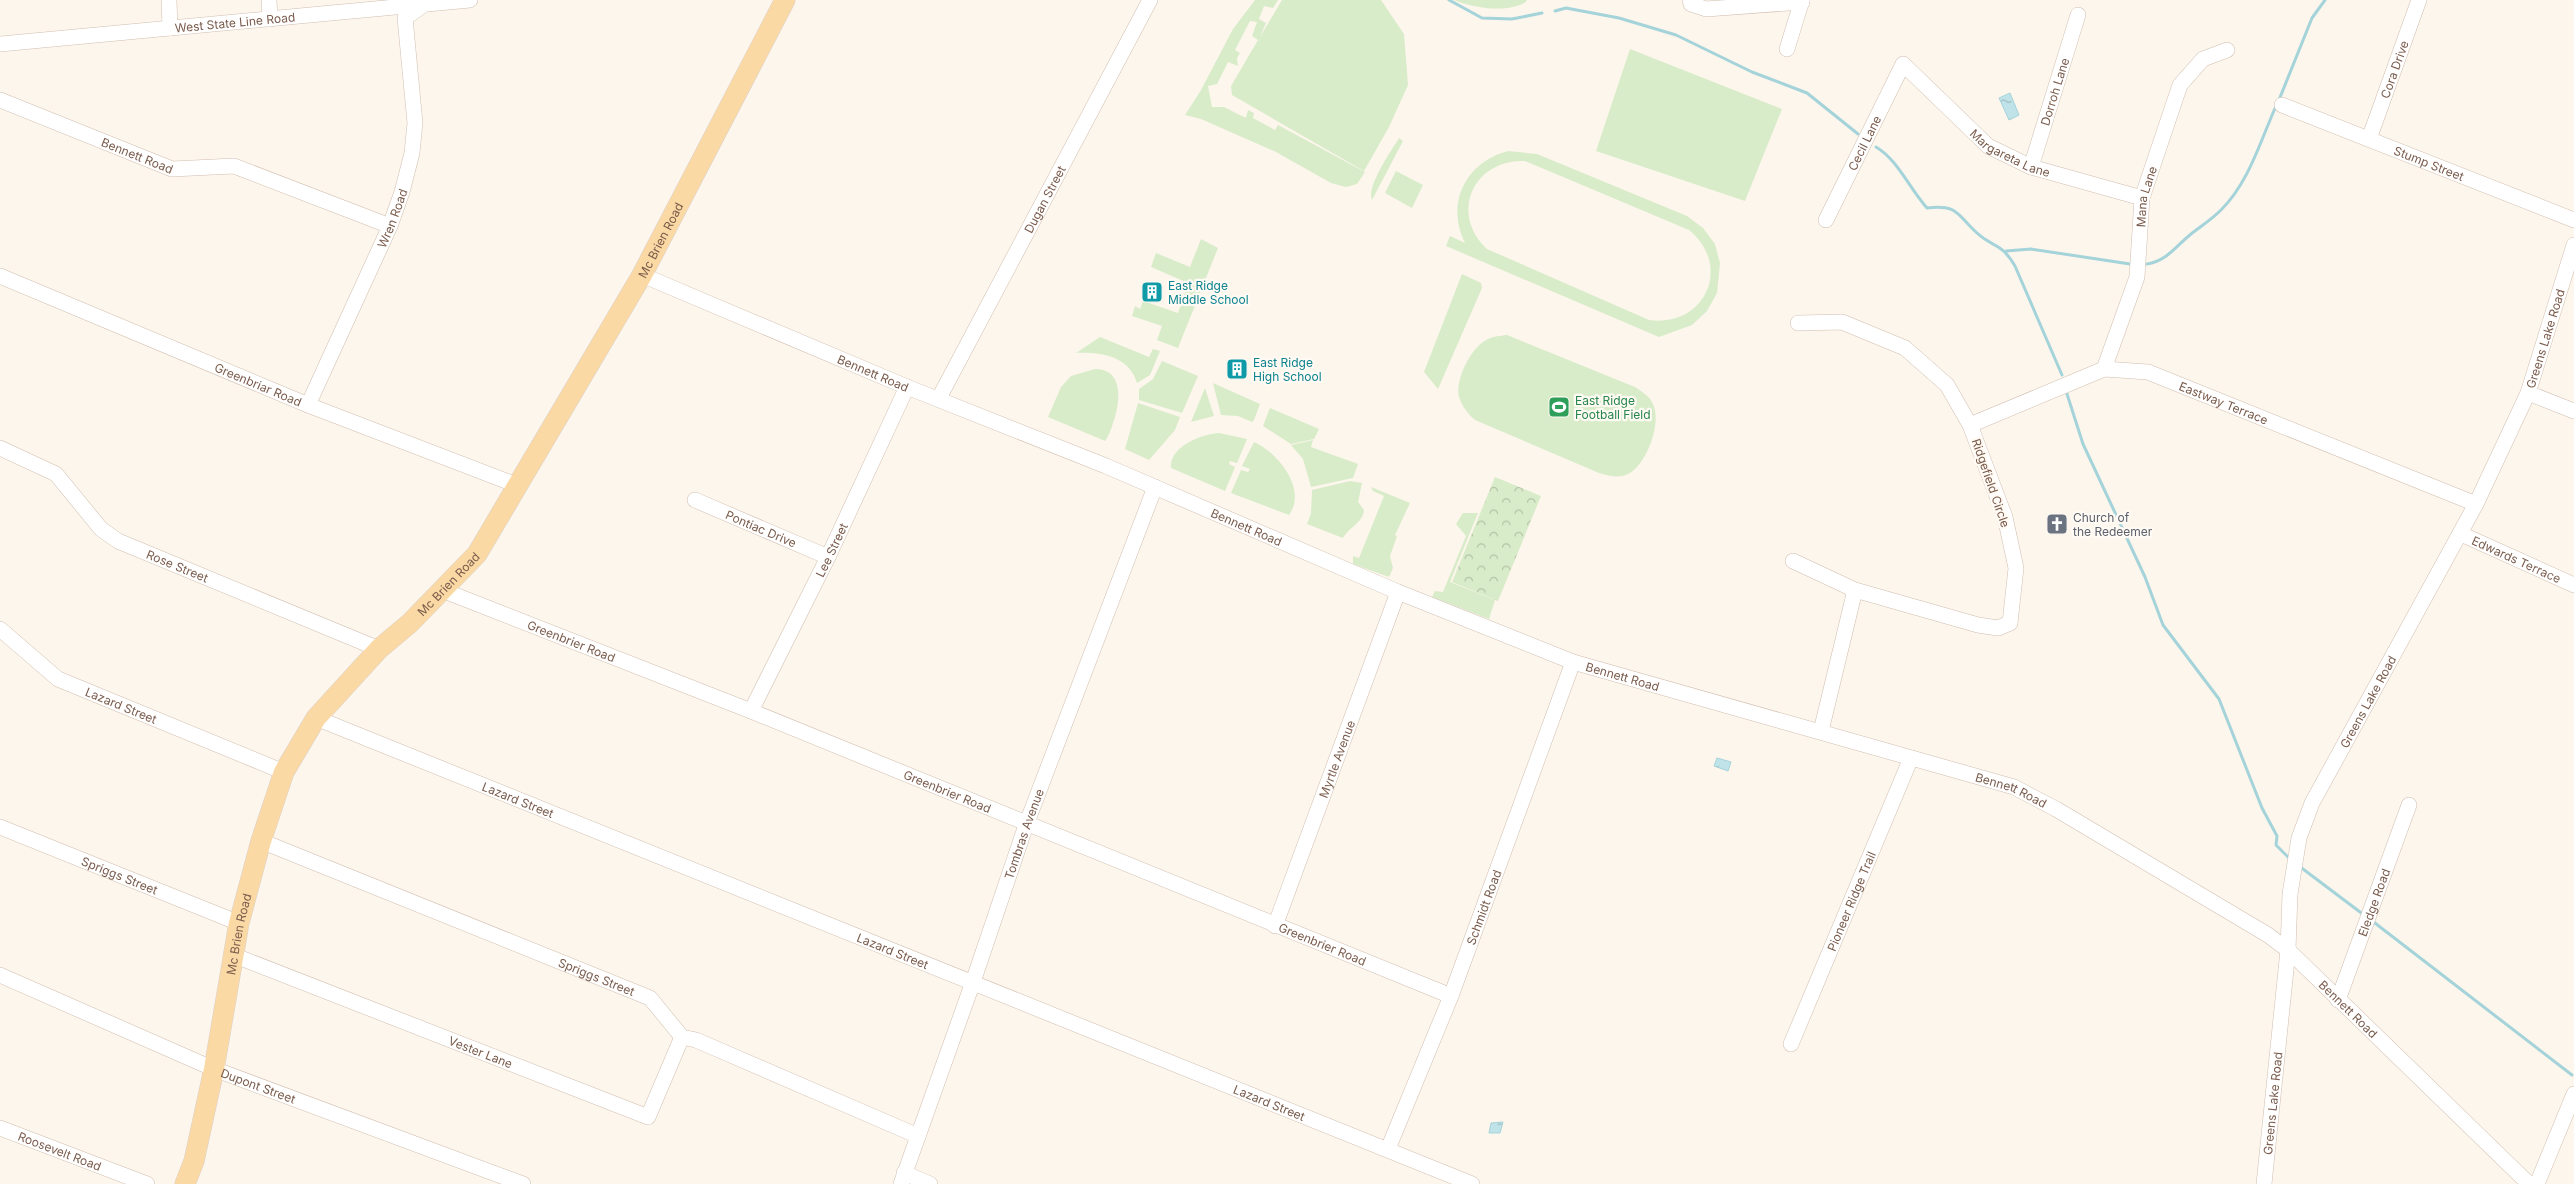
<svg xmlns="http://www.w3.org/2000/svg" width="2574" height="1184" viewBox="0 0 2574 1184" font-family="Inter,sans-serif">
	<defs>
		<pattern id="park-crowns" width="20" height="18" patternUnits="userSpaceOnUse" patternTransform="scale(1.25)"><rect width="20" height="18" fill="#d8ecc9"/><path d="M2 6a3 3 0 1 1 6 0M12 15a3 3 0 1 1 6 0" fill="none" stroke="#b4c2a5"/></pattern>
		<pattern id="water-ripples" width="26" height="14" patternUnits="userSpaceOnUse" patternTransform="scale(1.25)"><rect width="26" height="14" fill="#bfe3e8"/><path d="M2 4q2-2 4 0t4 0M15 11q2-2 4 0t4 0" fill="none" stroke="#a0bbbe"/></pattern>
	</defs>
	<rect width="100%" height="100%" fill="#fdf6ec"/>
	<path fill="#d8ecc9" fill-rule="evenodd" d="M1255,0H1278L1273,8L1264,6L1259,19L1266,23L1260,37L1282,0H1381L1404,34L1408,85L1389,127L1364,171L1232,95L1231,86L1258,40L1252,36L1257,22L1250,21L1235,50L1240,53L1237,58L1238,66L1228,62L1217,84L1208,86L1212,107H1224L1246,118L1248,110L1254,113L1253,118L1275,130L1278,125L1365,172L1357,184L1346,187L1331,183L1276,152L1201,119L1185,115L1201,90L1233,29Z
		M1454,0H1526L1527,1C1509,14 1473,8 1454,0Z
		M1630,49L1782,109L1745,201L1596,151Z
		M1399,138L1403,141L1372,200C1366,187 1391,151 1399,138Z
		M1508,151L1537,154L1687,216L1703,228L1715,244L1720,263L1717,293L1707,311L1692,325L1659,337L1446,246L1450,236L1465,243C1445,203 1466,162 1508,151ZM1525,161L1689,230C1733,266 1705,328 1649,320L1487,249C1449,214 1473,159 1525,161Z
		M1396,171L1423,185L1412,208L1385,193Z
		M1201,239L1218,248L1178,348L1157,340L1162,326L1132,316L1135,306L1140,309L1143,301L1178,313L1188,283L1151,267L1156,253L1190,267Z
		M1462,274L1481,283L1482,288L1438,389L1424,372Z
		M1507,335L1635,387C1641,391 1648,395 1652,402C1663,421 1647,463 1630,473C1620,479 1610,476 1599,473L1475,420C1468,414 1462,406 1459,397C1455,379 1471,347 1488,339C1494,336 1500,336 1507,335Z
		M1100,337L1149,357L1153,349L1160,351L1150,375L1137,383C1129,356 1101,352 1076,353Z
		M1162,361L1198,376L1182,413L1139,400V389L1153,379Z
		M1095,369C1125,369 1120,404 1113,423C1111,429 1109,436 1105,441L1048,417L1061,387L1071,376Z
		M1213,383L1260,404L1254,420L1252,422L1238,416L1221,415Z
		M1205,388L1214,416L1191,422Z
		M1138,403L1180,417L1175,430L1149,460L1125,449Z
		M1270,408L1319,429L1314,439L1291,444L1263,426Z
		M1219,433L1247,439L1237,463L1230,461L1229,464L1235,467L1225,491L1171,468C1169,447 1201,434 1219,433Z
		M1313,440L1311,447L1358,464L1353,478L1311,487L1303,459L1291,445Z
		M1254,442C1277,452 1308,489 1289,515L1231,493L1241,470L1248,472L1250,469L1242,466Z
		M1350,481L1362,483L1358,502L1364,510C1363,523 1349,527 1343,538L1307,524L1311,513L1312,490Z
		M1371,487L1410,503L1395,535L1397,536L1390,556L1393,568L1389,577L1353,564V556L1359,558L1384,496L1373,491Z
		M1463,513H1478L1450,582L1495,600L1489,619L1432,597L1435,591L1443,592L1466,536L1456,524Z"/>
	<path fill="url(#park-crowns)" d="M1495,477L1541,496L1498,601L1452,582Z"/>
	<path fill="url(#water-ripples)" stroke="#a5d3da" d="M2010,93L2019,115L2009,120L1999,98Z
		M1717,758L1731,762L1728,771L1714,766Z
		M1503,1122L1500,1133H1489L1491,1123Z"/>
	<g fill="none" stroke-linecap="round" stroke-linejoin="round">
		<path stroke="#a5d3da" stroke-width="3" d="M1449,0L1482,18L1512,19L1542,13
			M1555,11L1566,8L1619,18L1676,35L1752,72L1807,93L1858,134
			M2279,100L2312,18L2325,0
			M1876,147C1898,160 1909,188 1927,208C1958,204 1957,215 1977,233C1993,248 2001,242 2015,266L2062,375
			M2006,251L2031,249L2130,264
			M2147,264C2167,261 2176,246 2191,234C2201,226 2211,220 2221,210C2249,182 2260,142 2276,106
			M2067,394L2083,444L2145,577L2163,625L2219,699L2262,808L2277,836L2276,845L2290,859
			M2299,866L2364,915
			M2371,920L2572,1075"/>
		<g stroke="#d1beb0" stroke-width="16">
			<g id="minor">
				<path d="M169,0L170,28"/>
				<path d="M269,0L270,19"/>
				<path d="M1690,0L1691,4L1706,9L1802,2"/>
				<path id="s1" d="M0,44L470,0"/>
				<path d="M1787,49L1802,0"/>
				<path id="s2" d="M0,100L172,169L234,166L390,226"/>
				<path id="s3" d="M2282,105L2574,220"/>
				<path id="s4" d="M2369,139L2419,0"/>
				<path id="s5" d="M2031,167L2078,15"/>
				<path id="s6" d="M1826,220L1903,64L1988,146L2031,167L2142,198"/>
				<path id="s7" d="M642,275L907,387L1106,466L1398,592L1573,662L2014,787L2056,809L2268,935L2288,950L2529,1184"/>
				<path id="s8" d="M0,276L308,405L519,486"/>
				<path id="s9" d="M2104,369L2137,277L2142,198L2180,85L2203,59L2227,50"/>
				<path d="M2528,393L2574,411"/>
				<path id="s10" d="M939,398L1150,0"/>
				<path id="s11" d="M308,405L390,226L402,192L412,153L415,123L405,18L422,6"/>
				<path id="s12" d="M1970,425L2104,369L2148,372L2476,504"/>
				<path id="s13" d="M0,448L56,474L101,529L118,541L379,649"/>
				<path id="s14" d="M695,500L828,557"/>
				<path id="s15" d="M2461,534L2574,585"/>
				<path d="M1793,561L1855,590L1978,625L1998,628L2010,623L2016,568L2005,517L1970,425L1947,385L1905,348L1842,322L1798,323"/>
				<path id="s16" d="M442,590L751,711L1451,996"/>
				<path id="s17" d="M0,629L58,679L284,772"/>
				<path id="s18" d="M751,711L828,557L907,387"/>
				<path id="s19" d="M316,718L1472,1184"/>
				<path d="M1821,731L1855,590"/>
				<path id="s20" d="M0,827L239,923"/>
				<path id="s21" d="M261,841L650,998L682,1037L696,1040L918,1136"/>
				<path id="s22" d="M1275,926L1398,592"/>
				<path id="s23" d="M233,955L648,1117L682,1037"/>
				<path id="s24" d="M0,975L214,1069L523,1184"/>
				<path id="s25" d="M2338,1000L2409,805"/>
				<path id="s26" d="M1791,1044L1911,758"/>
				<path id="s27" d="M0,1128L147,1184"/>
				<path id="s28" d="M1388,1149L1451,996L1573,662"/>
				<path d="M904,1173L930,1184"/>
				<path id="s29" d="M901,1184L973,982L1026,825L1155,487"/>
				<path id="s30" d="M2264,1184L2288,950L2290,894L2299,838L2312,803L2476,504L2528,393L2574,245"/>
				<path d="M2537,1184L2574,1094"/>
			</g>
		</g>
		<g stroke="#dad1cd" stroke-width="21">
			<g id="major">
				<path id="s31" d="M185,1184L194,1161L214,1069L239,923L261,841L284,772L316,718L379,649L410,623L477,554L642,275L785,0"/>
			</g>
		</g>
		<use href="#minor" stroke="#fff" stroke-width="15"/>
		<use href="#major" stroke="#fbd9a5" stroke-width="20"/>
	</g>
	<defs>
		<g id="building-square" transform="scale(1.125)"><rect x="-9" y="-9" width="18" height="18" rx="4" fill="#0f9aa8" stroke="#fffaf3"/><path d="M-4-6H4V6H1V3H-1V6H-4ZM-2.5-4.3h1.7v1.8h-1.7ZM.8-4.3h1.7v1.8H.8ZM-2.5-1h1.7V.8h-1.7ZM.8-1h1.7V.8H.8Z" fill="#fff"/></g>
		<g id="stadium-square" transform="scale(1.125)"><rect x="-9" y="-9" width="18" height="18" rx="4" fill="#2e9e5b" stroke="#fffaf3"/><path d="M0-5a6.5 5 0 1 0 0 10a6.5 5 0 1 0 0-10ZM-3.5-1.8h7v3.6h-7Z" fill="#fff"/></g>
		<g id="church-square" transform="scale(1.125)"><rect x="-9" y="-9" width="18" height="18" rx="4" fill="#6b7280" stroke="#fffaf3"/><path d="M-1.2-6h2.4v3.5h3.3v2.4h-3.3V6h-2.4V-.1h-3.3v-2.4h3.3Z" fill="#fff"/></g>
	</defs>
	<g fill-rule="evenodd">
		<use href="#building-square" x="1152" y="292"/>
		<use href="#building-square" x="1237" y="369"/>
		<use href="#stadium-square" x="1559" y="407"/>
		<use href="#church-square" x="2057" y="524"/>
	</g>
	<g text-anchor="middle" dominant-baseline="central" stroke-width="4.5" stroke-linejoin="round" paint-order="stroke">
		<g font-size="12" fill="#7a5c4d" stroke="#fffaf3">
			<text stroke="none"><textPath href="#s1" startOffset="236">West State Line Road</textPath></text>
			<text stroke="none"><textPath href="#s4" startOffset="74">Cora Drive</textPath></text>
			<text stroke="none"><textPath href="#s5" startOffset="79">Dorroh Lane</textPath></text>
			<text stroke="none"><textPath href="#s6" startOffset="86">Cecil Lane</textPath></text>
			<text stroke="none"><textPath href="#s6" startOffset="315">Margareta Lane</textPath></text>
			<text stroke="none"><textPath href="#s2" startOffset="148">Bennett Road</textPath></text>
			<text stroke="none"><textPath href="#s3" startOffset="158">Stump Street</textPath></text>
			<text stroke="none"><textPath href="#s9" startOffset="179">Mana Lane</textPath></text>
			<text stroke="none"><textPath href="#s10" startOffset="225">Dugan Street</textPath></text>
			<text stroke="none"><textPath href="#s11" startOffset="205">Wren Road</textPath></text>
			<text stroke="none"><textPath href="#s31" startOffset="1081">Mc Brien Road</textPath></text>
			<text stroke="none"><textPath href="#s30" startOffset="906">Greens Lake Road</textPath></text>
			<text stroke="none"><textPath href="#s7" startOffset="251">Bennett Road</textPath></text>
			<text stroke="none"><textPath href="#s8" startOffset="280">Greenbriar Road</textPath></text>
			<text stroke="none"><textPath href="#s12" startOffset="271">Eastway Terrace</textPath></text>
			<text transform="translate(1991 483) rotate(71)">Ridgefield Circle</text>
			<text stroke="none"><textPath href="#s7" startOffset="655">Bennett Road</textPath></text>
			<text stroke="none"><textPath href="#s14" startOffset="72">Pontiac Drive</textPath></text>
			<text stroke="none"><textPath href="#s18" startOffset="180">Lee Street</textPath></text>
			<text stroke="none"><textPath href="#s15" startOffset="61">Edwards Terrace</textPath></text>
			<text stroke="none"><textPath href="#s13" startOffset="218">Rose Street</textPath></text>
			<text stroke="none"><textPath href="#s31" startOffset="676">Mc Brien Road</textPath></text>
			<text stroke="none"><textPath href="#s16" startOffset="139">Greenbrier Road</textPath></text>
			<text stroke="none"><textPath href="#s7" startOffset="1060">Bennett Road</textPath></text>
			<text stroke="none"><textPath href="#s30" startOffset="501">Greens Lake Road</textPath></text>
			<text stroke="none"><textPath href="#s17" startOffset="145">Lazard Street</textPath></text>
			<text stroke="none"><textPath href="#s22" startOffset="178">Myrtle Avenue</textPath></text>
			<text stroke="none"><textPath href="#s7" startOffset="1465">Bennett Road</textPath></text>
			<text stroke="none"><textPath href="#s16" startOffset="544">Greenbrier Road</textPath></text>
			<text stroke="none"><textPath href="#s19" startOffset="218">Lazard Street</textPath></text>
			<text stroke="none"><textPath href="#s29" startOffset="371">Tombras Avenue</textPath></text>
			<text stroke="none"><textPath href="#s20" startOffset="129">Spriggs Street</textPath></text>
			<text stroke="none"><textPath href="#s26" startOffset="155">Pioneer Ridge Trail</textPath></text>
			<text stroke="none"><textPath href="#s25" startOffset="104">Eledge Road</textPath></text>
			<text stroke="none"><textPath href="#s28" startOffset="260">Schmidt Road</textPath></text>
			<text stroke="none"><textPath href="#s31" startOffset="256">Mc Brien Road</textPath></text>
			<text stroke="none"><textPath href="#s16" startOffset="949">Greenbrier Road</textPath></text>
			<text stroke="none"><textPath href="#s19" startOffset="622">Lazard Street</textPath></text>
			<text stroke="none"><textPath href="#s21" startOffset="362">Spriggs Street</textPath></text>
			<text stroke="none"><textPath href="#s7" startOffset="1870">Bennett Road</textPath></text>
			<text stroke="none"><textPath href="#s23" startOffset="266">Vester Lane</textPath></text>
			<text stroke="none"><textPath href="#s24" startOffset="281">Dupont Street</textPath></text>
			<text stroke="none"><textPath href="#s19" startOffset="1028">Lazard Street</textPath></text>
			<text stroke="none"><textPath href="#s30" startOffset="81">Greens Lake Road</textPath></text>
			<text stroke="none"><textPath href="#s27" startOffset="64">Roosevelt Road</textPath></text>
		</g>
		<g font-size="12" fill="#0d838f" stroke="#fffaf3" text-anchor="start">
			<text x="1168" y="285">East Ridge<tspan x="1168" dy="14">Middle School</tspan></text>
			<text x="1253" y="362">East Ridge<tspan x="1253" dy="14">High School</tspan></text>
		</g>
		<g font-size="12" fill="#27864d" stroke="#fffaf3" text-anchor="start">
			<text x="1575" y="400">East Ridge<tspan x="1575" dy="14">Football Field</tspan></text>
		</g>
		<g font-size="12" fill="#5b616d" stroke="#fffaf3" text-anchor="start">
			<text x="2073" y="517">Church of<tspan x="2073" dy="14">the Redeemer</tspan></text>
		</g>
	</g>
</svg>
